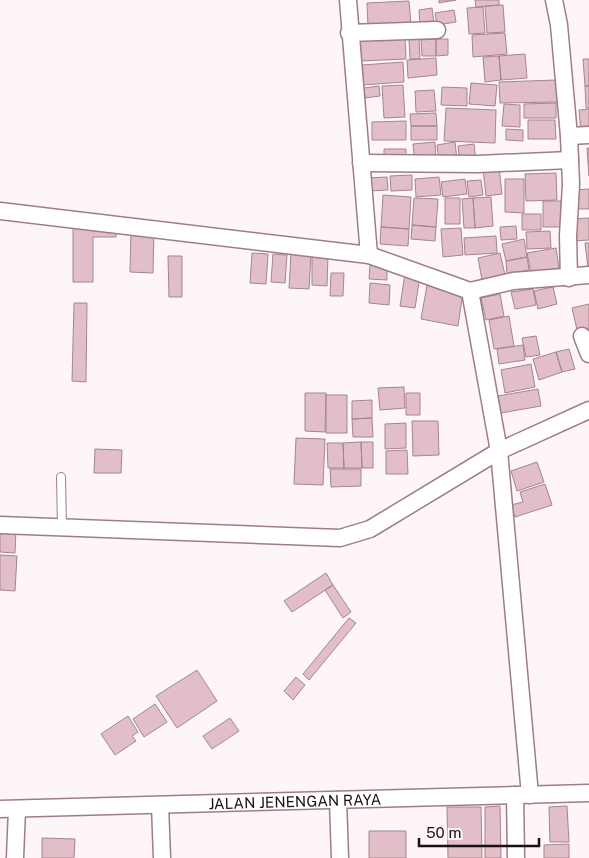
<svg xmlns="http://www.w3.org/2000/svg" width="589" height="858" viewBox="0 0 589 858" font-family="'Public Sans',sans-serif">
	<rect width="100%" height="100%" fill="#fdf5f7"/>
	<path fill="#e2bfc8" stroke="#a5858d" d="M439,0H456L439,3Z
		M475,0H499V5L476,7Z
		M409,1L411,25L368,27L367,3Z
		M503,5L505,32L487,33L485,6Z
		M483,7L485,33L469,34L467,8Z
		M432,8L434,24L420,25L419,10Z
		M454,10L456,22L437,25L435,13Z
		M505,33L507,54L473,57L472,35Z
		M405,38L406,59L361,61L359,41Z
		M419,38L420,59H410L409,39Z
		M436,39H448V55L436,56Z
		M436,39V56H422L421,40Z
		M525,54L527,78L501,80L499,56Z
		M499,56L501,80L485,82L483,57Z
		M436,58L437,75L408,78L407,60Z
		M583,59H589V86H585Z
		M403,62L404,82L363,85L362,65Z
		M557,80V102L500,103L499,82Z
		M471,83L497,85L495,106L469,104Z
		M403,85L405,117L384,118L382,86Z
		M379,86L380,96L365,98L364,88Z
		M585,86H589V108H586Z
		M442,87L467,88V106L441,105Z
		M434,90L436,111L416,112L415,91Z
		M556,103V118H524V104Z
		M504,104L520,105V127L502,126Z
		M446,108L496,110L495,143L444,141Z
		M589,109V131L581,132L579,110Z
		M436,113L437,126H411L410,114Z
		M528,120H555L556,139H528Z
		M406,121V140H372V122Z
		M411,126H437V140H411Z
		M506,129L523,130V141L506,140Z
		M435,142L436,160L415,162L413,144Z
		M455,142L457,160L439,162L437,145Z
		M474,144L476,161L460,163L458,146Z
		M587,148H589V176Z
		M384,149H406V161L384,162Z
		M499,167L502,194L486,196L483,169Z
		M556,173L557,200L526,201L525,174Z
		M412,175V190L391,191L390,176Z
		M387,177L388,190L368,191V178Z
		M439,177L441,195L416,197L415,179Z
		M465,179L467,194L443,197L441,182Z
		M505,179H524V213L505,212Z
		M481,180L483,195L469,197L467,181Z
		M589,189V209H574L573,190Z
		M383,195L411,197L409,229L381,227Z
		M491,197L493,226L475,228L473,198Z
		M414,198L438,199L436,227L412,225Z
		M445,198H460V224H445Z
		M473,198L475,228H464L462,199Z
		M543,201H561V227H543Z
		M522,214H541V230H522Z
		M589,218V240L574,241L572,219Z
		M412,225L436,227L435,241L411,239Z
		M73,226H116V237H93V282H73Z
		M516,226L517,239L501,240L500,227Z
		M381,227L409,229L408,246L380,244Z
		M461,228L463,255L443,257L441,229Z
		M131,229L154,230L153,273L130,272Z
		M550,231L551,248L527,249L526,232Z
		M496,236L497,253L465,255L464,238Z
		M524,239L527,257L506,261L502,244Z
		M585,243H589V268H588Z
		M556,248L559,268L531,273L527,253Z
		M252,253L268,254L266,284L250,283Z
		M291,253L311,255L309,289L289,288Z
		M500,253L505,275L482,280L478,258Z
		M273,254L287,255L285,283L271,282Z
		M168,256H182V297H169Z
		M312,256H328L327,286L312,285Z
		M527,257L529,270L507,275L506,261Z
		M370,265L387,266V280L369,279Z
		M331,273H344L343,296H330Z
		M405,274L420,276L415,308L400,306Z
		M370,283L390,285L389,305L369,303Z
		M427,285L463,292L458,326L421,319Z
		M553,287L557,304L538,309L534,291Z
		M533,289L536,305L515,309L511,292Z
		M500,294L504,316L486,320L481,298Z
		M74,303H87L86,382L72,381Z
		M589,304V331L578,334L572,308Z
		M509,316L514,346L494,349L489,320Z
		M536,336L540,355L526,357L522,338Z
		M523,345L525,360L499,364L497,349Z
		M569,349L575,369L562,372L556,352Z
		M556,352L562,372L539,380L533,359Z
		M531,364L535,387L505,393L501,370Z
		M404,387L405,408L380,410L378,388Z
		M538,389L541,406L501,413L498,396Z
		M305,393H326L325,432L305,431Z
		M406,393H420V415H406Z
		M326,395H347V433H326Z
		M372,400V418L352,419V401Z
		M372,418L373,437H353L352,419Z
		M412,421H438L439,455L413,456Z
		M406,423V448L385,449V424Z
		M296,438L325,439L323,485L294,484Z
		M361,442L362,468H344L343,443Z
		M361,442H373V468H362Z
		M327,443H343L344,468H328Z
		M95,449L122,450L121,473H94Z
		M407,450L408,474H386V451Z
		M537,462L544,482L517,491L511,471Z
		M330,469H361V486L331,487Z
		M545,484L552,505L515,517L511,505L523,502L520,492Z
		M0,529H16L15,553L0,552Z
		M0,555L17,556L15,591L0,590Z
		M326,573L333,585L292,612L284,601Z
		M333,585L351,612L343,618L325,590Z
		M349,618L356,623L309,680L303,674Z
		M197,670L217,701L177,728L156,696Z
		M296,677L305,685L293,700L284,691Z
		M155,704L167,722L144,737L133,719Z
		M128,716L138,732L132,736L136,741L115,755L101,734Z
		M230,718L239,731L212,749L203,736Z
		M500,806L501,858H485V807Z
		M567,806L569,842H550L549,807Z
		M447,807H481L482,858H448Z
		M369,831H406V858H369Z
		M42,838L75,839L74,858H42Z
		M569,844V858H544V845Z"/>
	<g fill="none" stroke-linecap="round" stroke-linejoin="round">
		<g stroke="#9e7e86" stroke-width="10">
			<path id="lane" d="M61,477L62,527"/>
		</g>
		<g stroke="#9e7e86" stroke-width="19">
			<g id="street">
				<path d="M348,0L369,255"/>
				<path d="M554,0L559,25L569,136L571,184L568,236L569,278"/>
				<path d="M349,33L437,30"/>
				<path d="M569,136L589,135"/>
				<path d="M361,163L478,164L570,160"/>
				<path d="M0,211L369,255L470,291L499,451L370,529L340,538L0,525"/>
				<path d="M470,291L513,281L589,275"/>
				<path d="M582,336L589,354"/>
				<path d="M515,795L516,858"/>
				<path d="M530,795L499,451L589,410"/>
				<path d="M338,800L340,858"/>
				<path d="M160,805L162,858"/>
				<path id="s1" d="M0,809L589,793"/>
				<path d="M15,858L17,809"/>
			</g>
		</g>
		<use href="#lane" stroke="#fff" stroke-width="8"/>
		<use href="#street" stroke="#fff" stroke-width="16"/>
	</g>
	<g text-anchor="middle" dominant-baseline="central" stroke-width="4.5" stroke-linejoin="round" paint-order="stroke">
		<g font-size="15" fill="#1b0f13" stroke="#fdf5f7">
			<text stroke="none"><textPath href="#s1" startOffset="295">JALAN JENENGAN RAYA</textPath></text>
		</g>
	</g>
	<path d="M419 838v8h120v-8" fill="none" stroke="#1b0f13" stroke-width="2.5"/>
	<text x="426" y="838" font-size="15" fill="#1b0f13" stroke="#fdf5f7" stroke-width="4" paint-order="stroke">50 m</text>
</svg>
